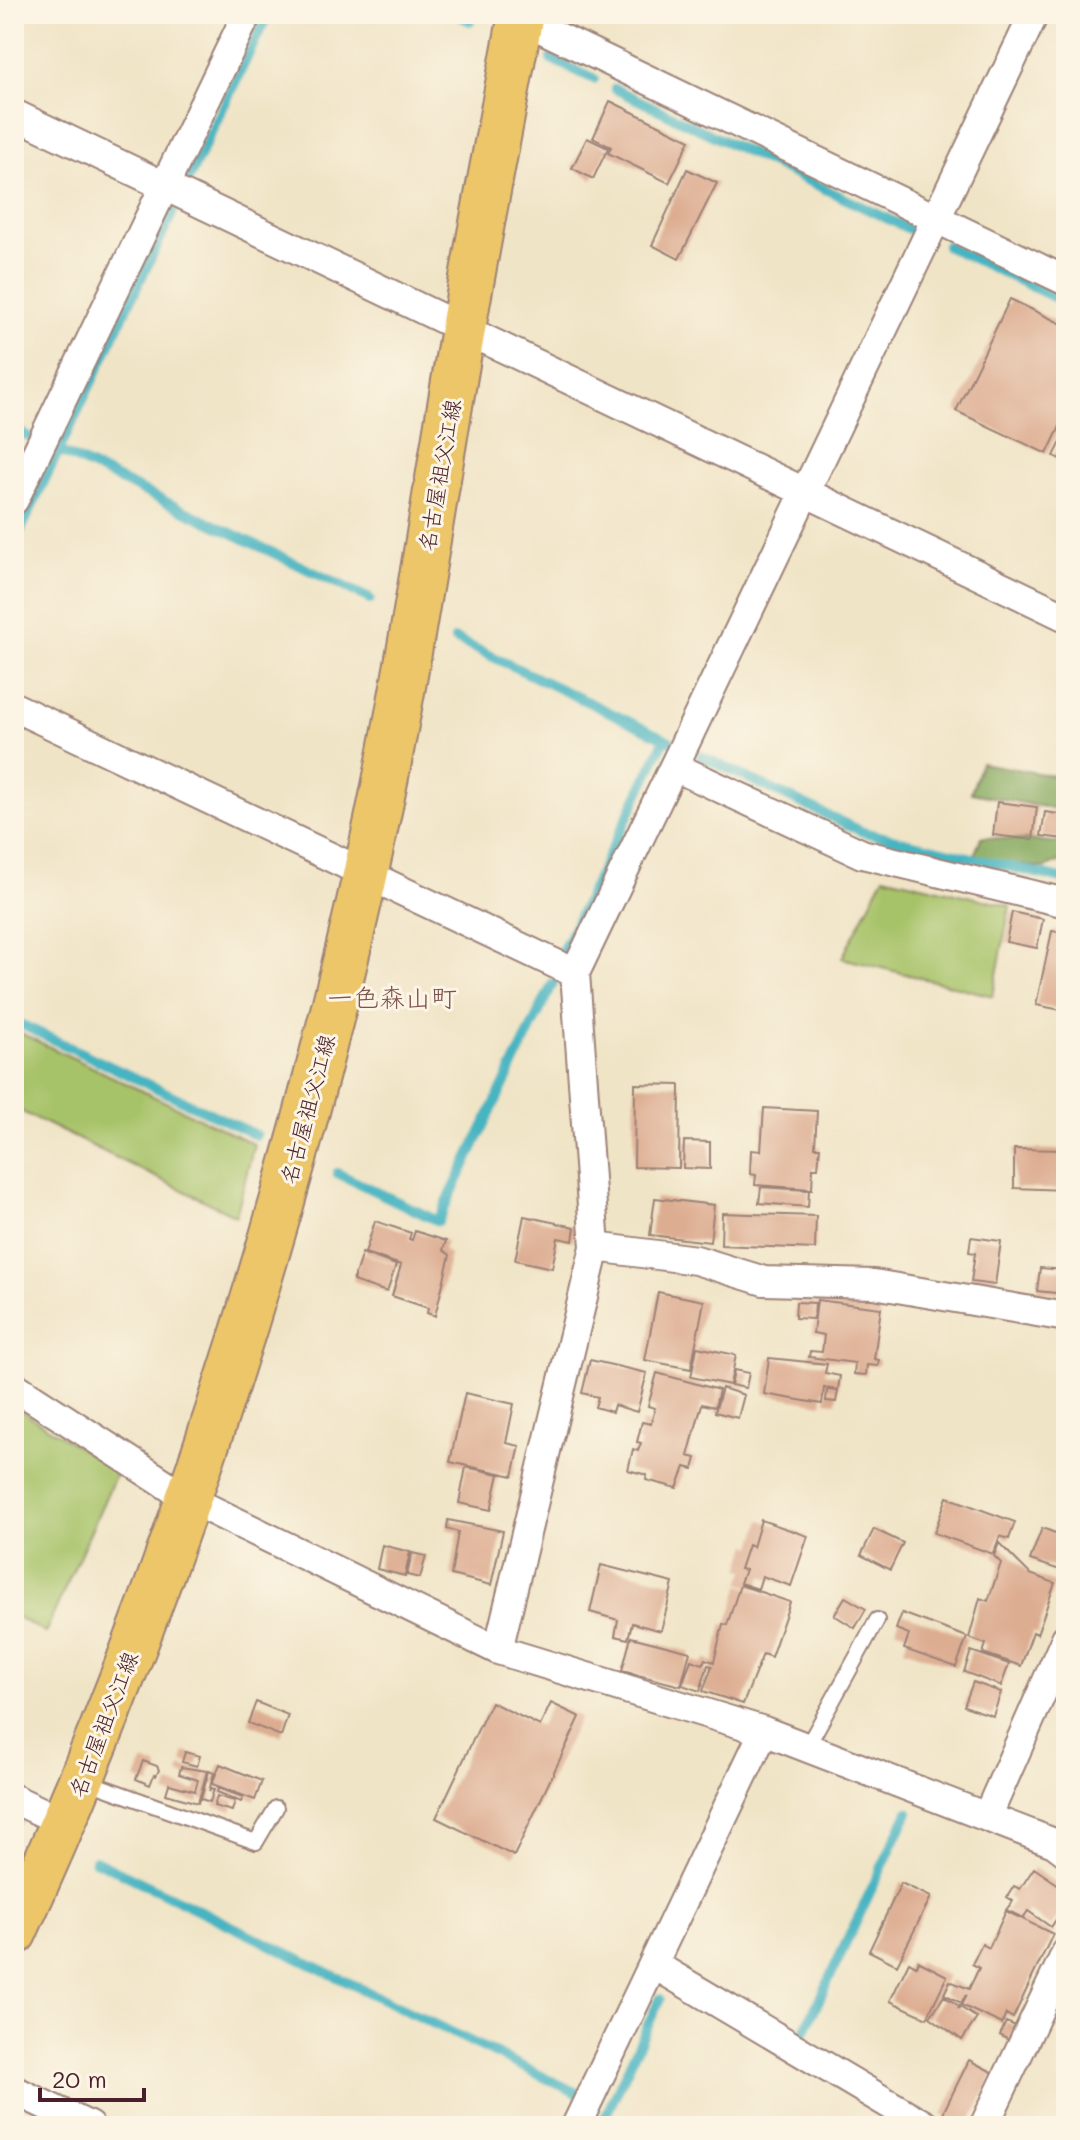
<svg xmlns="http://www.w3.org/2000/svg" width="1080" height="2140" viewBox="0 0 1080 2140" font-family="Mali,'Klee One',sans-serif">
	<rect width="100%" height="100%" fill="#fcf5e5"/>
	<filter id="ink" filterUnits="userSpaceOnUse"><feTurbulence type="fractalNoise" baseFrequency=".0125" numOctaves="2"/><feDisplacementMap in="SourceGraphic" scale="16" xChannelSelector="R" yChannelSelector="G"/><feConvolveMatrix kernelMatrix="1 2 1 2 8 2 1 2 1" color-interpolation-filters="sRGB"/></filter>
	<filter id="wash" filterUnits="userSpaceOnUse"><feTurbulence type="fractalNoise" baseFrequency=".006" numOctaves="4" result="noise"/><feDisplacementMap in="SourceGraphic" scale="32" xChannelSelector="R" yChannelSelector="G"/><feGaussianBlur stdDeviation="1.8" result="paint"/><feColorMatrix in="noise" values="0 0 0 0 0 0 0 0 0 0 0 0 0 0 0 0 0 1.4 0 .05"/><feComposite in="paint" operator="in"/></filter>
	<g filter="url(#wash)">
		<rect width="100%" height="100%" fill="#f0e4c6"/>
		<path fill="#a7c369" stroke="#78714a" stroke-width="2" d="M884,876L1010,906L993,996L842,958Z
			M14,1030L254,1144L236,1216L14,1108Z
			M14,1406L117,1472L45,1633L14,1615Z"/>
		<path fill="#85a95d" stroke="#686444" stroke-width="2" d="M981,763L1066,778V811L971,793Z
			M981,837L1066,843V859L1044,868L973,859Z"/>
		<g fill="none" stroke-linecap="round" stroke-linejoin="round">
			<path stroke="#46b4c1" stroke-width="10" d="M456,14L470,21
				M551,59L594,79
				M615,89L909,229
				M189,178L268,14
				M947,246L1066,303
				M14,429L29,437
				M59,451L370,599
				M14,544L173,212
				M455,639L670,741
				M701,756L863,832L1066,880
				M561,954L665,739
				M14,1021L256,1135
				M337,1173L438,1221L553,983
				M14,1820L17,1821
				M95,1860L577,2093
				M794,2034L801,2038L908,1812
				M601,2126L660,1999"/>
		</g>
		<g id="blocks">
			<path fill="#ddad92" d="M610,101L690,140L669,183L608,153L611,147L593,138Z
				M587,138L608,148L593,179L572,168Z
				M687,169L717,183L679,259L652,245Z
				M1010,299L1066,326V414L1047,454L956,411Z
				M1066,432V462L1054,456Z
				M997,802L1037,807L1033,840L993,835Z
				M1045,812L1066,815L1064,839L1041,836Z
				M1012,912L1043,919L1037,948L1006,942Z
				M1052,931L1066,933V1011L1036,1005Z
				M635,1084L680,1085L679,1168L634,1167Z
				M764,1108L817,1111L815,1147H820L818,1168H813L812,1189L755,1185L756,1175L750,1174L751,1150L761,1151Z
				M684,1141L710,1142V1169L683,1168Z
				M1014,1149L1066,1150V1190L1014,1188Z
				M761,1187L809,1190L808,1207L759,1203Z
				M655,1198L714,1205L710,1242L650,1235Z
				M722,1213L816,1216L815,1249L721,1245Z
				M524,1216L575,1227L573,1241L558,1238L552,1268L515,1260Z
				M375,1221L411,1233L409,1239L412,1240L415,1231L446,1241L443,1250L450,1255L435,1316L427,1313L428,1308L392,1296L401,1265L365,1253Z
				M971,1237L1001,1241L995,1285L971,1282L975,1253L969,1252Z
				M362,1253L396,1265L387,1292L353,1281Z
				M1040,1268L1066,1270V1294L1037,1291Z
				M658,1292L704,1301L691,1369L645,1360Z
				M817,1300L881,1308L874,1359L879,1360L878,1366L867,1365L866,1375L854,1374L855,1363L809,1357L810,1351L822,1352L824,1335L813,1333Z
				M796,1302L815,1303L814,1319L795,1318Z
				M697,1347L736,1355L730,1385L691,1377Z
				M769,1358L827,1364L825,1373L840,1376L838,1390L824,1388L822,1404L764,1394Z
				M590,1360L647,1373L637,1412L614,1405L612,1412L595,1407L598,1397L582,1393Z
				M734,1370L749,1373L746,1388L731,1385Z
				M657,1373L719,1390L715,1407L702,1404L688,1456L696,1458L693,1469L685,1467L677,1488L646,1480L647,1475L628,1470L633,1449L638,1451L641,1443L637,1442L642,1422L651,1424L655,1408L648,1406Z
				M722,1388L744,1395L738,1418L715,1412Z
				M827,1390L838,1391L836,1402L826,1401Z
				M465,1393L514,1404L506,1443L520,1446L513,1476L450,1462Z
				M466,1467L499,1474L491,1510L459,1503Z
				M947,1497L1015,1522L1009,1539L1000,1536L993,1554L934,1533Z
				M448,1520L503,1531L491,1585L451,1575L458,1532L447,1529Z
				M761,1520L808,1536L791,1586L762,1576L758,1589L740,1583L745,1570L740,1569L748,1545L753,1547Z
				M1042,1528L1066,1537V1572L1030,1560Z
				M874,1529L903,1543L890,1570L861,1555Z
				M999,1543L1030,1574L1055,1583L1037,1634L1033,1632L1021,1666L983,1653L986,1644L969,1638L980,1598L988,1601L1001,1563L994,1556Z
				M382,1545L410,1552L405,1576L377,1569Z
				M412,1553L426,1556L420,1578L407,1575Z
				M601,1565L673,1583L661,1631L632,1623L628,1639L615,1636L618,1620L590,1612Z
				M740,1585L790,1602L771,1657L763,1654L743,1704L703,1691L712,1666L708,1665L700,1691L682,1685L691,1660L703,1664L705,1659L714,1662L723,1624L727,1625Z
				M845,1597L866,1609L855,1628L834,1615Z
				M902,1613L967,1637L956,1667L904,1649L909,1634L896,1629Z
				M631,1637L690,1652L681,1686L622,1671Z
				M971,1651L1009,1664L1001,1686L964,1672Z
				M973,1682L1001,1692L993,1716L964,1706Z
				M256,1702L288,1715L281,1736L248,1723Z
				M491,1702L540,1726L551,1703L580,1717L514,1856L436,1818Z
				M185,1752L200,1756L197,1766L182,1762Z
				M143,1761L157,1766L159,1770L156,1776L154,1775L150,1785L136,1779Z
				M220,1764L262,1781L255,1800L212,1784Z
				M181,1767L207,1771L198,1803L166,1794L169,1784L195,1791L198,1780L179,1774Z
				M209,1771L214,1773L209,1791L211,1788L214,1789L210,1802L201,1799Z
				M218,1788L243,1797L241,1802L217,1792Z
				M217,1796L235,1801L232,1811L214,1806Z
				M1034,1868L1066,1890V1905L1051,1927L1028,1911L1023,1918L1006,1910L1013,1901L1007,1897L1014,1886L1020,1889Z
				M901,1883L931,1897L897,1965L869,1951Z
				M1006,1911L1053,1934L1013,2018L1006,2014L1002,2024L961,2005L966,1995L961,2003L944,1994L950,1981L969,1989L979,1968L972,1964L982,1944L989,1948Z
				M918,1961L947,1976L927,2018L890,2001L909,1962L916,1966Z
				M944,1996L959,2006L958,2009L960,2007L977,2018L962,2040L930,2017Z
				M1006,2022L1016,2026L1009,2040L1000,2035Z
				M969,2060L994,2073L969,2126H966L942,2115Z"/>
		</g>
	</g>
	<g filter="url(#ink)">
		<use href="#blocks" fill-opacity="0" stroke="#9d8278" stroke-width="2"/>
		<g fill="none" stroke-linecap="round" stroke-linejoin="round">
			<g stroke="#9d8278" stroke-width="18">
				<path id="service" d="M807,1747L877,1620
					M83,1780L256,1842L276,1808"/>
			</g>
			<g stroke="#9d8278" stroke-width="32">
				<path id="minor" d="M511,14L1066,281
					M14,114L1066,617
					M14,500L247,14
					M14,707L575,973
					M675,767L862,854L1066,903
					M595,1247L696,1260L764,1281L874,1284L1066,1317
					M14,1386L187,1498L498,1650L764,1731L1054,1843L1066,1852
					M498,1650L595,1247L575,973L1034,14
					M14,1799L65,1823
					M987,1817L1066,1638
					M653,1964L926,2126
					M14,2090L89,2126
					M576,2126L764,1731
					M984,2126L1066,1953"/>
			</g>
			<g stroke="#9d8278" stroke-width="48">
				<path id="primary" d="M14,1933C150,1637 255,1324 334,1007C357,914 379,818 396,724C421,593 440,460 463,329C481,224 502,119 521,14"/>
			</g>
			<use href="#service" stroke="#fff" stroke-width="14"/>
			<use href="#minor" stroke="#fff" stroke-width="28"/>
			<use href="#primary" stroke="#ecc669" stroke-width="44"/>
		</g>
	</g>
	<g text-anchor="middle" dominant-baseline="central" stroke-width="6" stroke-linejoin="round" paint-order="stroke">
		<g font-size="22" fill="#4a1f2b" stroke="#fcf5e5">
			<text transform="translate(439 475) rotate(-80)">名古屋祖父江線</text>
			<text transform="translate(307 1109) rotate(-75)">名古屋祖父江線</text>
			<text transform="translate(103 1724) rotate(-69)">名古屋祖父江線</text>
		</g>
		<g font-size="26" fill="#7d514f" stroke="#fcf5e5">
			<text x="392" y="997">一色森山町</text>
		</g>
	</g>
	<rect width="1080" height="2140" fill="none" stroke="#fcf5e5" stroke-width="48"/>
	<path d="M40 2088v12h104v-12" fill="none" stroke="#4a1f2b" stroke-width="4"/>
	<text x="52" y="2088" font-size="24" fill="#4a1f2b" stroke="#fcf5e5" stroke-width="6" paint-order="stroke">20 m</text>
</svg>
